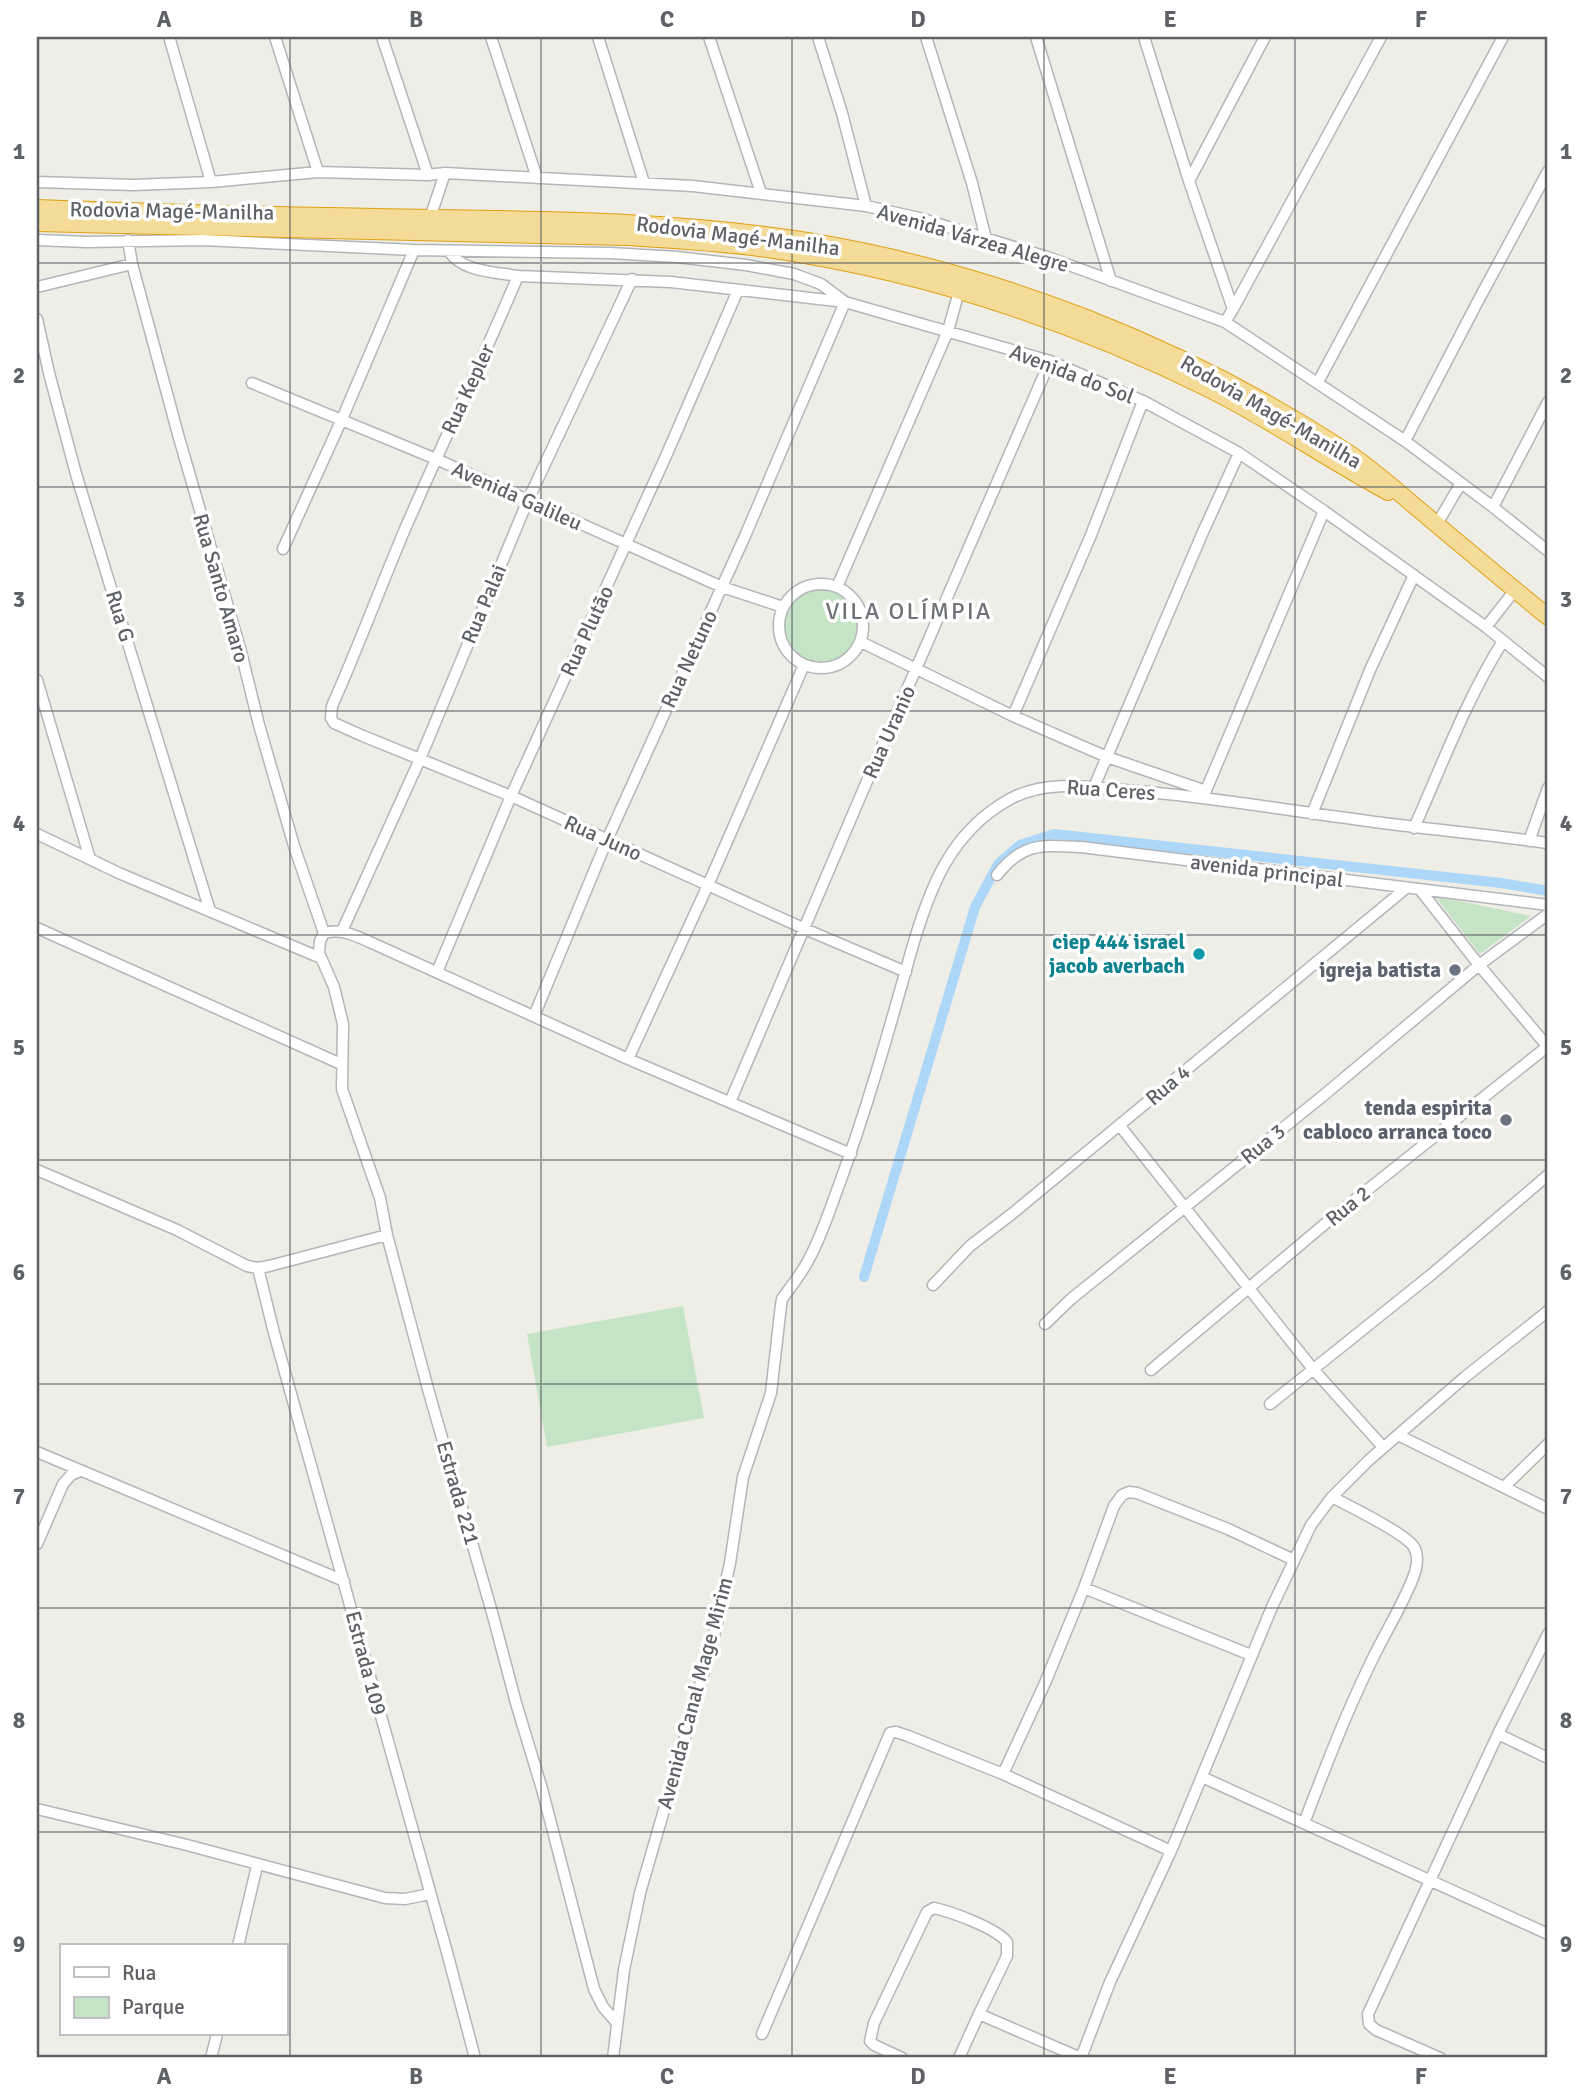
<svg xmlns="http://www.w3.org/2000/svg" width="1585" height="2095" viewBox="0 0 1585 2095" font-family="Signika,sans-serif">
	<rect width="100%" height="100%" fill="#eeede6"/>
	<path fill="#c5e4c5" d="M785 626a36 36 0 1 1 72 0a36 36 0 1 1-72 0Z
		M1435,896L1531,916L1480,954Z
		M683,1306L704,1418L547,1447L527,1334Z"/>
	<g fill="none" stroke-linecap="round" stroke-linejoin="round">
		<path stroke="#add7f8" stroke-width="10" d="M864,1277L975,907L998,864L1020,845L1054,834L1501,883L1548,891"/>
		<g stroke="#b3b6b9" stroke-width="13">
			<path id="minor" d="M275,37L318,172
				M382,37L428,175
				M491,37L537,178
				M598,37L644,183
				M709,37L761,193
				M818,37L842,113L866,206
				M926,37L972,183L986,239
				M1036,37L1111,281
				M1144,37L1189,181L1233,309L1225,322
				M170,40L211,182
				M1189,181L1265,37
				M37,182L133,185L211,182L318,172L428,175L445,173L693,186L866,206L919,218L1047,257L1225,322L1405,441L1493,507L1548,551
				M430,218L445,173
				M37,240L87,242L203,240L414,250L610,253L677,257L746,265L794,274L821,284L845,302L745,536L607,840L534,1016
				M128,240L132,264L179,438L240,648L259,725L294,846L324,933
				M449,251C462,272 495,272 518,276C482,361 442,444 405,529C380,588 358,648 332,706L331,718L334,723L363,736L511,796L805,929L906,972
				M518,276L671,282L845,302L1050,361L1143,401L1239,453L1324,511L1486,627L1548,677
				M37,287L132,264
				M1233,309L1381,37
				M37,319L49,373L76,474L210,911
				M1318,382L1503,37
				M252,383L436,459L722,587L783,607
				M1405,441L1477,303L1548,171
				M1493,507L1548,402
				M1437,524L1461,483
				M283,549L342,419L414,250
				M779 626a42 42 0 1 1 84 0a42 42 0 1 1-84 0Z
				M837,587L948,331L959,291
				M1486,627L1515,590
				M861,642L1013,716L1107,757L1206,791
				M37,680L90,859
				M1013,716L1091,535L1143,401
				M1094,787L1203,532L1239,453
				M1204,795L1324,511
				M1312,814L1370,670L1414,575
				M1414,828C1442,765 1466,700 1503,641
				M37,834L121,874L321,958
				M1529,841L1548,788
				M997,875C1023,842 1042,845 1081,847L1548,905
				M1421,891L1479,965L1548,1047
				M37,928L341,1064
				M342,931L420,759L528,500L632,279
				M437,972L511,796L666,456L738,290
				M628,1059L708,885L804,665
				M730,1102L861,795L1050,361
				M1120,1126L1313,1369L1383,1447
				M37,1170L177,1230L247,1266L258,1268L269,1266L387,1235
				M258,1268L274,1333L448,1956L475,2058
				M933,1285L970,1246L1013,1213L1405,889
				M1045,1324L1071,1299L1324,1095L1479,965L1548,914
				M1151,1370L1332,1218L1548,1046
				M1270,1404L1432,1274L1548,1175
				M1398,1435L1548,1509
				M37,1452L344,1581
				M1504,1487L1548,1444
				M37,1544L63,1484L71,1475L80,1471
				M1084,1588L1251,1655
				M1498,1734L1548,1758
				M1003,1774L1045,1683L1084,1588L1114,1506L1122,1495L1129,1492L1137,1493L1228,1529L1294,1560
				M1202,1777L1548,1934
				M37,1809L187,1845L385,1898L405,1899L430,1894
				M1304,1823C1325,1768 1346,1713 1372,1660C1385,1633 1402,1606 1413,1578C1417,1569 1419,1556 1414,1547C1405,1533 1349,1506 1332,1497
				M238,1946L257,1866
				M617,2023L603,2007L594,1989L542,1789L516,1703L493,1616L428,1389L387,1235L380,1198L342,1089L343,1024L334,987L319,953L320,941L324,933C342,928 356,936 372,943L628,1059L851,1154
				M762,2034L890,1733L896,1732L908,1736L1003,1774L1171,1851
				M211,2058L217,2034
				M613,2058L624,1970L640,1893L713,1640L730,1563L743,1477L771,1393L781,1305L782,1299C792,1285 803,1272 810,1257C822,1235 830,1209 839,1185C867,1109 889,1030 911,952C929,889 950,832 1010,799C1048,778 1095,788 1136,791C1211,797 1286,810 1361,820C1423,829 1486,834 1548,843
				M902,2058L874,2045L870,2041L874,2023L927,1912L934,1908C952,1912 996,1928 1007,1942V1956L979,2014L1081,2058
				M959,2058L979,2014
				M1081,2058L1110,1982L1171,1851L1272,1607L1311,1525L1332,1497L1369,1460L1465,1377L1548,1311
				M1440,2058L1376,2030L1369,2024L1368,2014L1498,1734L1548,1634"/>
		</g>
		<g stroke="#e1a014" stroke-width="18">
			<path id="highway" d="M37,208C169,213 302,216 434,218C559,220 683,221 807,241C997,272 1187,347 1347,452C1372,469 1394,488 1417,508C1460,544 1504,581 1548,617
				M37,223L628,237C672,240 716,242 760,248C916,270 1068,319 1209,389C1271,420 1327,459 1388,492"/>
		</g>
		<use href="#minor" stroke="#fff" stroke-width="10"/>
		<use href="#highway" stroke="#f4dc98" stroke-width="16"/>
	</g>
	<path fill="none" stroke="#5e6165" stroke-width="2" stroke-opacity="0.55" d="M290,37V2058M541,37V2058M792,37V2058M1044,37V2058M1295,37V2058M37,263H1548M37,487H1548M37,711H1548M37,935H1548M37,1160H1548M37,1384H1548M37,1608H1548M37,1832H1548"/>
	<circle fill="#0f9aa8" stroke="#fff" stroke-width="2.5" cx="1199" cy="954" r="7"/>
	<g fill="#6b7280" stroke="#fff" stroke-width="2.5">
		<circle cx="1455" cy="970" r="7"/>
		<circle cx="1506" cy="1120" r="7"/>
	</g>
	<g text-anchor="middle" dominant-baseline="central" stroke-width="7" stroke-linejoin="round" paint-order="stroke">
		<g font-size="21" fill="#5e6165" stroke="#fff">
			<text transform="translate(172 211) rotate(1)">Rodovia Magé-Manilha</text>
			<text transform="translate(738 236) rotate(7)">Rodovia Magé-Manilha</text>
			<text transform="translate(973 238) rotate(16)">Avenida Várzea Alegre</text>
			<text transform="translate(1072 374) rotate(21)">Avenida do Sol</text>
			<text transform="translate(468 389) rotate(-65)">Rua Kepler</text>
			<text transform="translate(1271 412) rotate(30)">Rodovia Magé-Manilha</text>
			<text transform="translate(517 496) rotate(24)">Avenida Galileu</text>
			<text transform="translate(221 588) rotate(74)">Rua Santo Amaro</text>
			<text transform="translate(484 604) rotate(-67)">Rua Palai</text>
			<text transform="translate(120 616) rotate(73)">Rua G</text>
			<text transform="translate(587 631) rotate(-65)">Rua Plutão</text>
			<text transform="translate(689 659) rotate(-65)">Rua Netuno</text>
			<text transform="translate(889 732) rotate(-66)">Rua Uranio</text>
			<text transform="translate(1111 790) rotate(4)">Rua Ceres</text>
			<text transform="translate(603 838) rotate(24)">Rua Juno</text>
			<text transform="translate(1267 871) rotate(7)">avenida principal</text>
			<text transform="translate(1168 1085) rotate(-40)">Rua 4</text>
			<text transform="translate(1263 1144) rotate(-39)">Rua 3</text>
			<text transform="translate(1348 1206) rotate(-39)">Rua 2</text>
			<text transform="translate(458 1493) rotate(74)">Estrada 221</text>
			<text transform="translate(366 1663) rotate(75)">Estrada 109</text>
			<text transform="translate(695 1693) rotate(-75)">Avenida Canal Mage Mirim</text>
		</g>
		<g font-size="21" font-weight="bold" fill="#0d838f" stroke="#fff" text-anchor="end">
			<text x="1185" y="942">ciep 444 israel<tspan x="1185" dy="24">jacob averbach</tspan></text>
		</g>
		<g font-size="21" font-weight="bold" fill="#5b616d" stroke="#fff" text-anchor="end">
			<text x="1441" y="970">igreja batista</text>
			<text x="1492" y="1108">tenda espirita<tspan x="1492" dy="24">cabloco arranca toco</tspan></text>
		</g>
		<g font-size="24" letter-spacing="2" fill="#6f7377" stroke="#fff">
			<text x="909" y="611">VILA OLÍMPIA</text>
		</g>
	</g>
	<rect width="1585" height="2095" fill="none" stroke="#ffffff" stroke-width="77"/>
	<rect x="60" y="1944" width="228" height="91" fill="#ffffff" stroke="#bfc0c1" stroke-width="2"/>
	<rect x="74" y="1967" width="35" height="10" fill="#ffffff" stroke="#bfc0c1" stroke-width="2"/>
	<text x="122" y="1980" font-size="21" fill="#5e6165">Rua</text>
	<rect x="74" y="1997" width="35" height="21" fill="#c5e4c5" stroke="#bfc0c1" stroke-width="2"/>
	<text x="122" y="2014" font-size="21" fill="#5e6165">Parque</text>
	<rect x="38" y="38" width="1508" height="2018" fill="none" stroke="#5e6165" stroke-width="2.5"/>
	<g font-size="23" text-anchor="middle" font-weight="bold" fill="#5e6165">
		<text x="164" y="27">A</text>
		<text x="416" y="27">B</text>
		<text x="667" y="27">C</text>
		<text x="918" y="27">D</text>
		<text x="1170" y="27">E</text>
		<text x="1421" y="27">F</text>
		<text x="19" y="159">1</text>
		<text x="1566" y="159">1</text>
		<text x="19" y="383">2</text>
		<text x="1566" y="383">2</text>
		<text x="19" y="607">3</text>
		<text x="1566" y="607">3</text>
		<text x="19" y="831">4</text>
		<text x="1566" y="831">4</text>
		<text x="19" y="1055">5</text>
		<text x="1566" y="1055">5</text>
		<text x="19" y="1280">6</text>
		<text x="1566" y="1280">6</text>
		<text x="19" y="1504">7</text>
		<text x="1566" y="1504">7</text>
		<text x="19" y="1728">8</text>
		<text x="1566" y="1728">8</text>
		<text x="19" y="1952">9</text>
		<text x="1566" y="1952">9</text>
		<text x="164" y="2084">A</text>
		<text x="416" y="2084">B</text>
		<text x="667" y="2084">C</text>
		<text x="918" y="2084">D</text>
		<text x="1170" y="2084">E</text>
		<text x="1421" y="2084">F</text>
	</g>
</svg>
